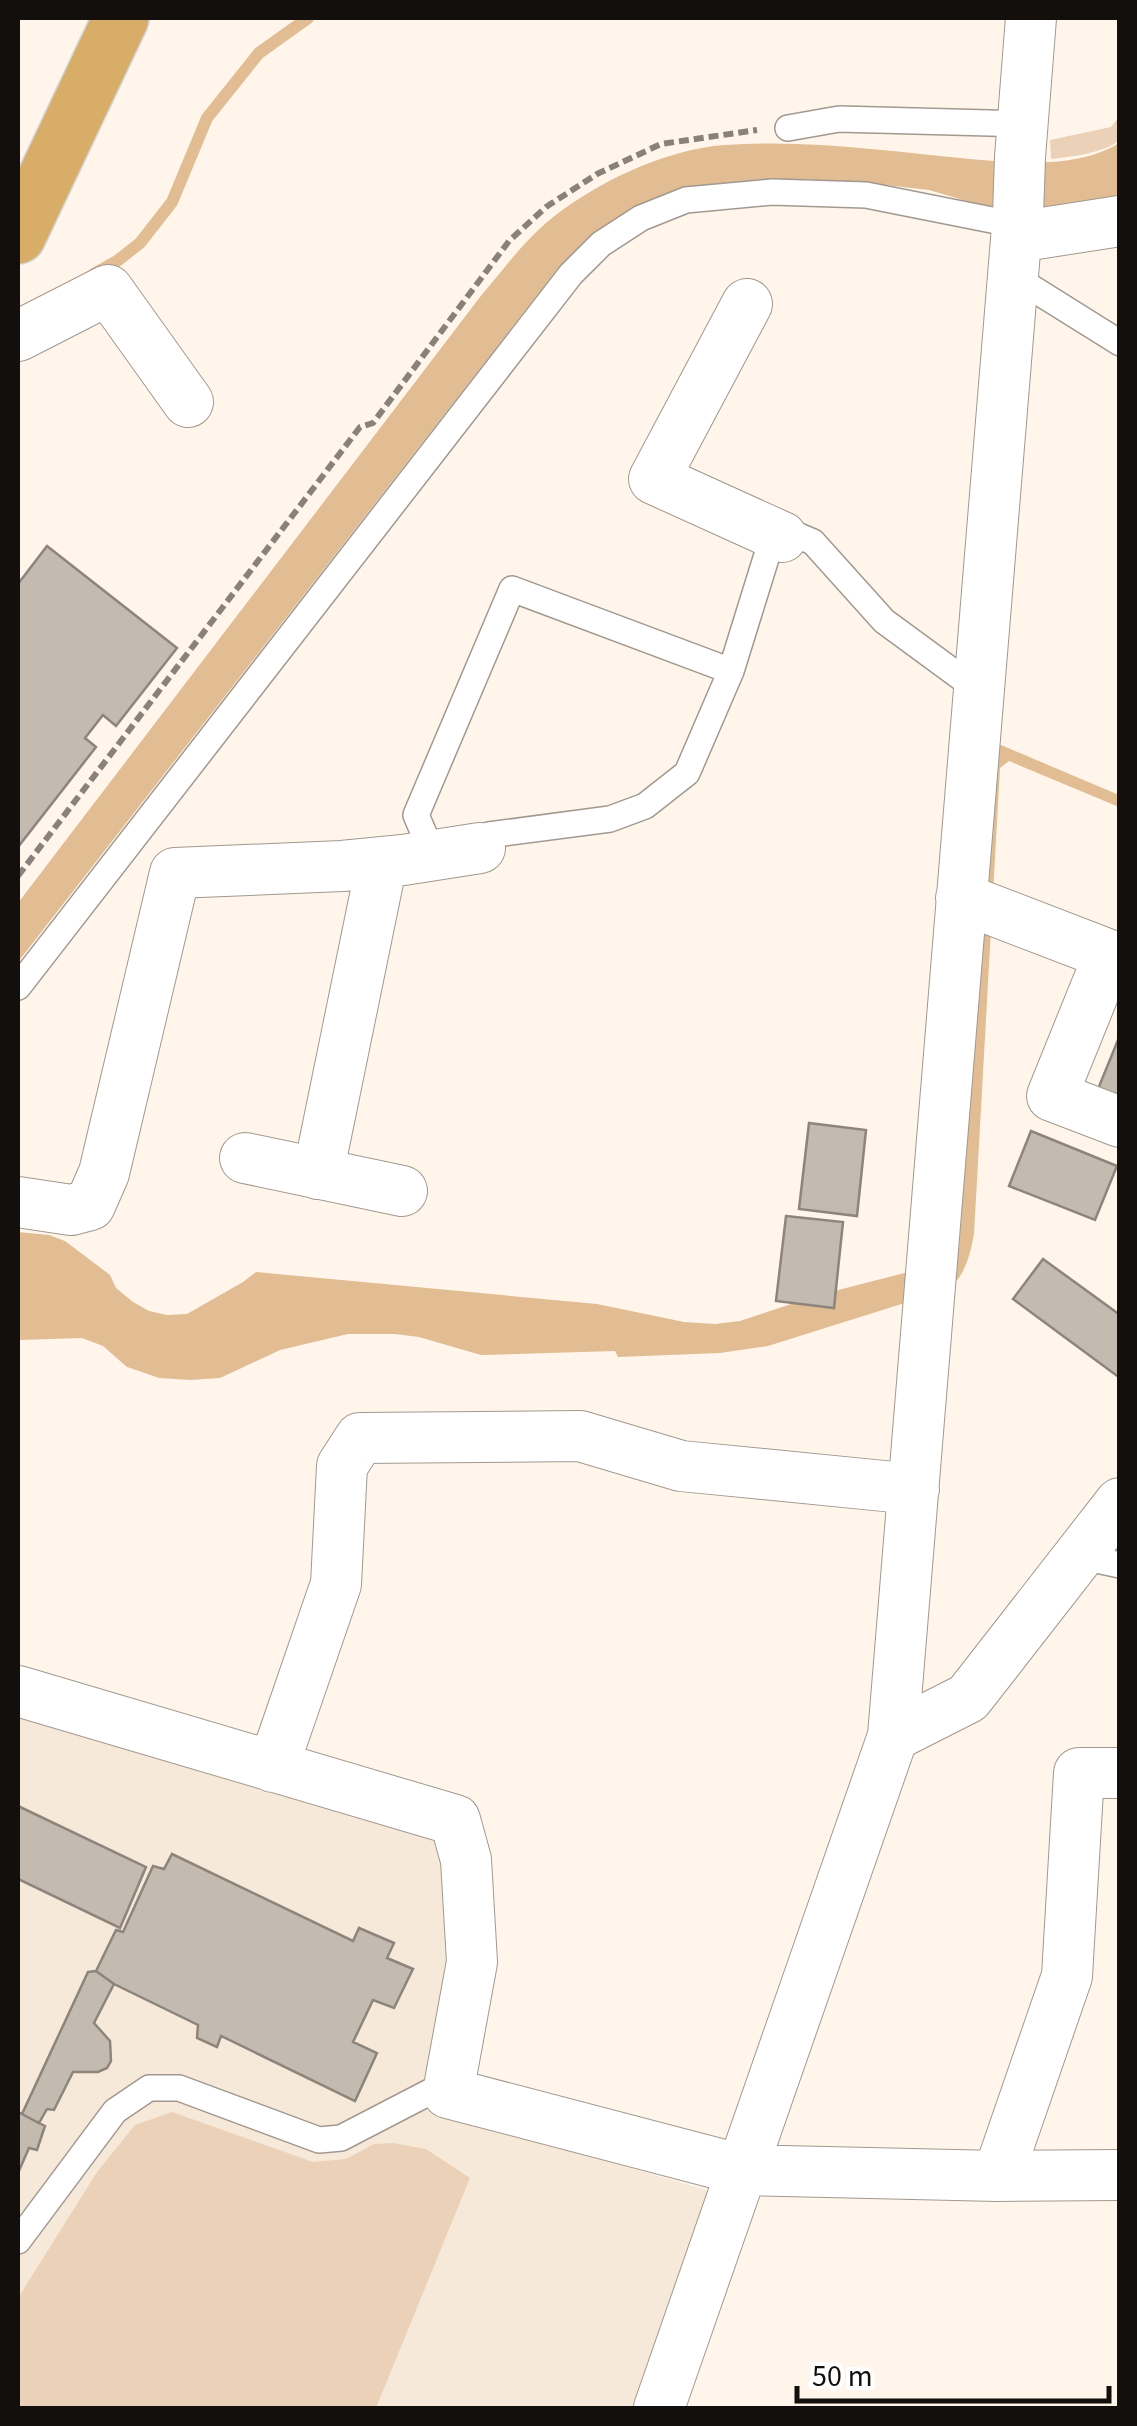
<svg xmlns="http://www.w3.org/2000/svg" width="1137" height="2426" viewBox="0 0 1137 2426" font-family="'Source Sans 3',sans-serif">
	<rect width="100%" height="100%" fill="#fff5eb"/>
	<path fill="#f7e9d9" d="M18,1711L444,1838L448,1995L420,2108L710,2191L634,2408H18Z"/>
	<path fill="#ead1b7" d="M1119,117V141C1099,154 1075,156 1051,159L1050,140L1111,127Z
		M172,2112L313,2162L346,2159L374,2144L393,2143L426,2149L470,2178L376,2408H18V2298L97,2172L135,2125Z"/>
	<path fill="#e2bc92" d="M1119,143V201L1110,206L994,209L929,190L868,183L800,179L725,183L674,191L637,207L586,240L555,272L18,962V903L480,297C501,272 521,245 546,223C592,184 665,149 725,145C806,139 889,151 970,159C1016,163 1078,169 1119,143Z
		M1001,745L1119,795V807L1009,761L1000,768L974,1234C970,1255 965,1278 946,1290L768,1346L720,1353L618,1357L615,1351L481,1355L419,1337L395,1334H348L280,1350L220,1378L190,1380L159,1378L139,1371L127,1367L103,1346L82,1338L18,1340V1232L49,1235L65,1241L110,1275L116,1288L133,1302L149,1311L167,1315L187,1314L243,1282L256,1272L597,1304L684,1322L715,1324L740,1321L815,1296L916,1270L955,1252L959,1249L994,750L996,746Z"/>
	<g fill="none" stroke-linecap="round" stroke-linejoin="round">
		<path stroke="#e2bc92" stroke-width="12" d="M94,274L117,261L140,243L172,202L207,118L259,53L308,18"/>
	</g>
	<path fill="#c3bab0" stroke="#8d857b" stroke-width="2.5" d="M47,546L177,648L116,726L103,715L85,738L96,747L18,847V584Z
		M1120,1035V1098L1098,1089Z
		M809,1123L866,1130L857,1216L799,1209Z
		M1031,1131L1117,1166L1095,1220L1009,1186Z
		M786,1216L843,1222L834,1308L776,1301Z
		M1043,1259L1120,1315V1378L1013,1299Z
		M18,1806L146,1867L120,1928L18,1879Z
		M172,1854L353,1941L359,1928L394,1943L387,1958L413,1969L394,2008L373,2000L353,2042L377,2053L355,2101L221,2036L217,2047L197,2038L198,2025L114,1984L96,1971L116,1930L123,1932L153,1866L164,1869Z
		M96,1971L114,1984L94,2023L110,2041L111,2061L107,2068L98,2072H73L54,2110L47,2109L39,2123L22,2114L88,1972Z
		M18,2112L45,2126L37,2150L29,2148L18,2173Z"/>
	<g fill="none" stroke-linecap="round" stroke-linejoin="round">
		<g stroke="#a1998f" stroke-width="28">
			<path id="lane" d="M788,128L839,119L1023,124
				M1013,276L1120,343
				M480,848L489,835L610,819L645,806L687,773L731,671L767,555L782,537L794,534L813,542L884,621L978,690
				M433,855L416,815L512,589L731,671
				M18,987L571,274L601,244L641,218L686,200L772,192L866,195L1017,225
				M1078,1556L1120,1565
				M18,2241L115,2111L149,2088H179L319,2140L341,2138L451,2081"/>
		</g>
		<g stroke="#a1998f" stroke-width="52">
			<path id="street" d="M1017,237L1120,221
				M747,304L654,479L782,537
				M18,336L108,290L188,402
				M961,898L1120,959
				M1109,955L1052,1096L1120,1122
				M245,1158L402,1191
				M318,1174L382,862
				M18,1202L71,1210L90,1205L104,1173L175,873L342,866L403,860L480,848
				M18,1691L455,1820L466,1860L472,1962L448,2093L742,2170L998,2176L1120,2175
				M893,1736L968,1698L1120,1503
				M273,1767L336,1584L342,1466L360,1438L580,1436L681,1466L914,1489
				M998,2176L1067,1976L1079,1773H1120
				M659,2408L893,1736L1018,215L1020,157L1031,18"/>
		</g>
		<g stroke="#d4d4d3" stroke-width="58">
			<path id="primary" d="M18,236L121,18"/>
		</g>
		<path stroke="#88827b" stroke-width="6" stroke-dasharray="10 5" stroke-linecap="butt" d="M18,876L360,427L373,423L509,241L546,207L597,174L661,144L757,130"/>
		<use href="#lane" stroke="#fff" stroke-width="25"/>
		<use href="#street" stroke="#fff" stroke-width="50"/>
		<use href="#primary" stroke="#d7ad68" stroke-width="55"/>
	</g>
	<rect width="1137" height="2426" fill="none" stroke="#120f0c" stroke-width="40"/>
	<path d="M797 2386v15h312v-15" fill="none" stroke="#120f0c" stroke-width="5"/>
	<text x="812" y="2386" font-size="30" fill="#120f0c" stroke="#ffffff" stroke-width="8" paint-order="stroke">50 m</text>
</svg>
